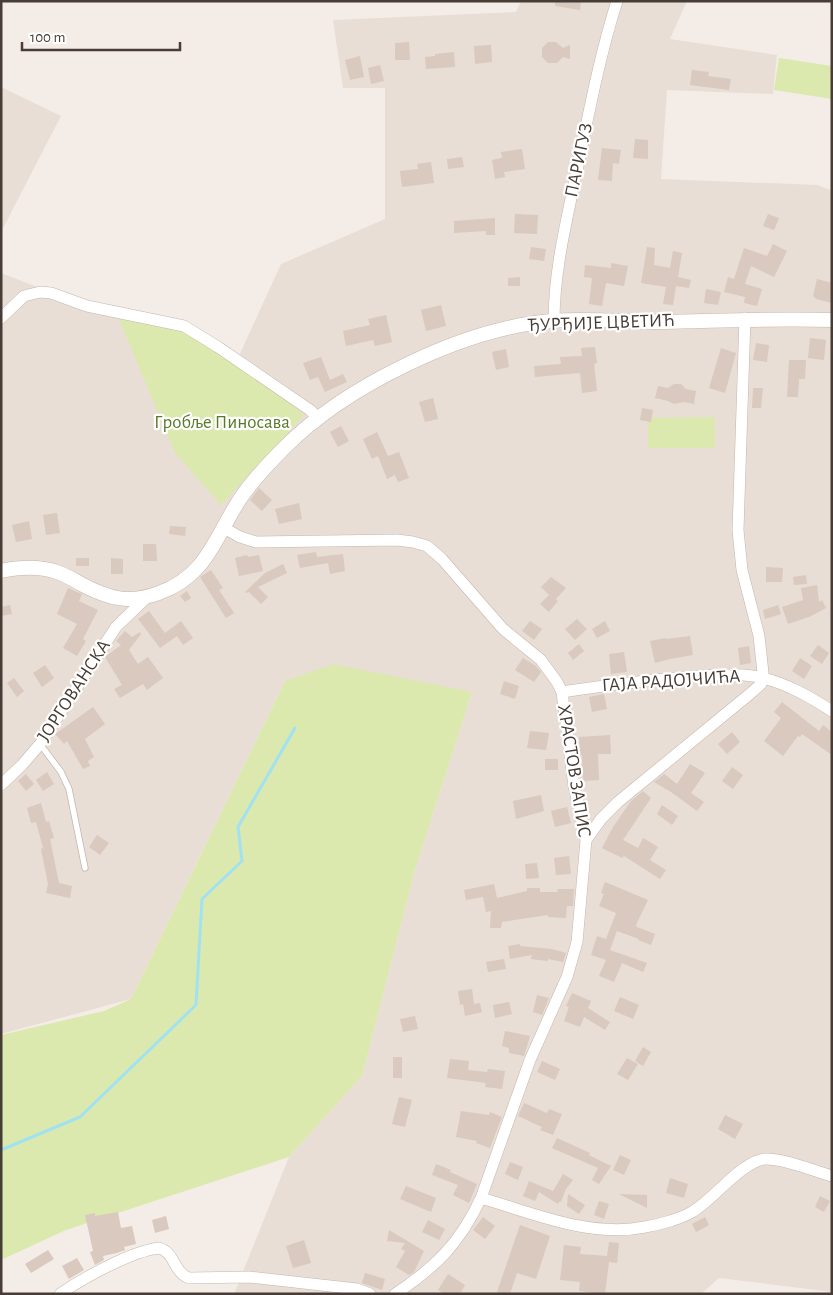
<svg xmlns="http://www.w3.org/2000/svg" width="833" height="1295" viewBox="0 0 833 1295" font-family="'Alegreya Sans',sans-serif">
	<rect width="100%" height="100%" fill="#f4ede7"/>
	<path fill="#e8ded5" d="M521,1H687L670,39L777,55L773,94L667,90L661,179L818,185L832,191V1292L719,1278L701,1294H234L289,1157L362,1076L415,870L472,692L285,681L131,999L1,1034V273L79,303L237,360L281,264L385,219V88H343L333,20L516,12Z
		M1,87L61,116L1,232Z"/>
	<path fill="#dbe9ae" d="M779,58L832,66V99L774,90Z
		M118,317L158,323L188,334L269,387L304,415L221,505L175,453Z
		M715,417V448H648V418Z
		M334,664L472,692L415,870L362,1076L289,1157L66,1230L1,1260V1035L104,1011L131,999L285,681Z"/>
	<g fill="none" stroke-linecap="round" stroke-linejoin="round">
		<path stroke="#a1e2f2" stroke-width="3" d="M1,1150L80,1117L196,1005L202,899L242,861L238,827L295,728"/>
	</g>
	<path fill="#d9c9bf" d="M555,1H581L580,10L555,6Z
		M409,42L410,60H395V43Z
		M548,42H556L563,48L570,45V59L563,57L557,63H548L542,57V48Z
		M491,45L492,62L475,64L474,46Z
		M454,52L455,67L426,69L425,57L435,56V54Z
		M360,56L364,77L350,80L345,60Z
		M380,65L384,81L371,84L368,68Z
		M692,70L709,72L708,76L731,79L729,90L690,85Z
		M635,139L648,140V159L633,158Z
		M602,148L621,150L619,164L613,163L612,181L598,180Z
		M522,149L525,169L504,172L505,177L495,179L492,160L502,158L501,152Z
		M462,157L464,167L448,169L447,159Z
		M431,162L434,183L402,187L400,171L418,169L417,164Z
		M515,214L538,215L537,234L514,233Z
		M768,214L779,218L774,230L763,226Z
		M495,218V235H486V231L454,233V221Z
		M773,244L787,251L774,277L751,266L745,284L762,289L757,306L744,303L745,297L724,292L728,277L734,279L744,248L767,256Z
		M531,247L546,249L544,261L529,259Z
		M647,247L655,248L654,265L670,268L673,251L682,253L678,277L691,280L689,288L676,286L673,305L663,304L666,287L641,283Z
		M611,263L628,266L624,286L606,283L602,306L589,304L592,278L584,277L585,265L611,268Z
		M520,277V286H508V278Z
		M817,279L832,283V303L816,299L813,296Z
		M706,289L721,292L718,305L704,303Z
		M441,305L446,326L426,331L421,310Z
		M386,315L392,342L375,346L373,340L346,346L343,331L370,325L368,319Z
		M810,338L826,340L824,360L808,358Z
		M756,343L769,345L767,362L753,360Z
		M595,347L597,363L594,364L597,391L582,393L580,373L535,377L534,366L561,364L560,357L582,356L581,348Z
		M721,348L736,353L725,393L709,388Z
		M506,349L509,367L496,370L492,352Z
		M321,357L330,380L343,374L347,382L325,392L318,377L310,380L303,363Z
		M789,360H806L805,379H799L798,397H787Z
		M674,384H681L686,389L696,391L694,404L684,402L674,404L668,401L655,398L658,386L668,388Z
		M753,388H763L761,408H752Z
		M433,398L438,419L425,422L419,402Z
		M642,408L653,410L651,422L640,420Z
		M341,426L349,441L338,447L330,432Z
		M377,432L388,456L399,452L409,478L398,482L395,475L387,479L378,456L372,459L363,439Z
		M259,488L272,500L262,511L250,500Z
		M299,503L302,519L279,524L275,509Z
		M57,513L60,533L46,535L43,515Z
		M29,521L32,539L16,542L12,525Z
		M170,526L186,527L185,536L169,534Z
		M143,544H156L157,561H143Z
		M316,552L317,557L343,554L345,571L330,574L328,563L300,568L297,555Z
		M247,555L248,557L259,555L263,571L239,576L235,558Z
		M76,558H89V566H76Z
		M111,558L123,559V574H111Z
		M283,564L287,573L258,587L268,597L261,604L249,592L246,593L245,592L265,573Z
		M766,567L783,568L782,582H766Z
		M211,570L223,588L219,590L234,613L226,618L200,577Z
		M806,575L807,584L794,585L793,577Z
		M551,577L566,588L556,599L558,601L549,612L540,604L549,595L541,587Z
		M817,585L819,602L822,600L826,608L809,617L788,624L782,607L803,600L801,588Z
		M68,588L82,594L79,601L98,610L83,639L86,641L77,656L63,648L77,624L57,614Z
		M187,591L191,598L185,602L180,596Z
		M10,605L12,614L1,616V607Z
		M778,605L781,614L765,619L763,610Z
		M149,611L165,633L181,621L193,638L183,645L177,636L160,648L138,619Z
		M577,619L587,629L575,640L565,629Z
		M530,621L542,629L534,640L522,631Z
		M605,621L610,631L597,638L592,629Z
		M125,631L132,637L140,632L141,634L129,650L138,664L148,657L163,678L147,690L143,684L120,698L114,689L122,685L105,657L121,645L116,641Z
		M690,636L693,655L670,659L655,663L650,641L666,638V639Z
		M579,644L584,651L573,660L568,653Z
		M818,645L829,653L822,664L810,656Z
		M749,646L751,663L740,665L738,648Z
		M624,652L627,672L611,674L609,654Z
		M523,658L536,666L541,672L534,682L515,670Z
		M800,658L812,666L804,679L792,671Z
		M45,665L54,678L42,687L33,673Z
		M14,678L24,691L17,697L7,683Z
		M504,681L519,686L515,699L500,694Z
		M604,694L607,709L592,712L589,697Z
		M782,702L819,731L823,725L832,732V755L802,734L800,737L798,736L783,756L764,741L781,718L774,712Z
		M93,707L105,724L85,739L94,757L88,761L90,766L83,769L67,741L64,744L55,734Z
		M530,731L549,733L546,750L527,748Z
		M732,732L740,742L727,754L718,744Z
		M610,735L611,754H598L599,780L583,781L582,755H580L579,737Z
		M545,759H558V770H545Z
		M690,764L705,773L691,793L704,802L697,811L671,792L654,782L664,774L677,784Z
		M732,767L743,775L733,789L722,781Z
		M47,772L54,784L43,791L36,780Z
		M26,774L34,784L26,791L18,781Z
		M643,791L651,798L623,840L638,848L643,838L658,847L650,860L666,870L660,879L624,856L622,858L602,848L613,827L631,801Z
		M541,795L544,811L516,819L513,801Z
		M41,803L46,822L49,821L54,838L50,839L59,883L72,886L70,898L46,893L48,884L41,849L43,848L36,822L31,823L27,808Z
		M662,805L678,816L672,825L657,814Z
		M567,807L571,823L555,827L551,811Z
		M97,835L109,843L100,855L89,847Z
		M569,856L571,874L556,875L554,858Z
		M537,863L539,878L526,879L525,864Z
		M605,882L648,900L636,925L637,927L655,934L651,945L638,940L639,939L617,931L610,950L647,963L643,972L622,963L614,982L599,976L606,960L591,955L597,936L606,939L616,913L599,906L604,894L601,893Z
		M494,884L497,898L527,891V888H540V892H557L558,889H574L573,906H567L566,918L548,917V915L502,922L501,928H490L491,911L486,912L483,897L466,900L464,890Z
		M520,944V946L552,949L566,953L563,962L548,959V961L531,959L532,955L510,959L508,946Z
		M504,959L506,969L488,972L486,962Z
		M472,989L474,1004L480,1003L482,1012L465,1016L463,1004L460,1005L458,991Z
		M572,993L591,1001L588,1008L610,1022L605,1030L584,1017L580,1027L564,1021L569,1007L566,1006Z
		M537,995L549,998L542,1015L533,1012Z
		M620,997L639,1005L633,1019L614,1011Z
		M509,1002L512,1014L495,1018L493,1005Z
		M415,1016L418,1029L403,1032L400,1019Z
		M505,1031L530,1036L524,1056L509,1053V1048L502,1046Z
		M643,1047L651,1052L643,1066L635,1061Z
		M393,1057H402V1078H393Z
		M627,1058L638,1064L628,1080L617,1074Z
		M450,1059L469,1061L468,1070L487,1072L488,1069L505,1071L502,1089L485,1087L486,1083L447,1078Z
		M542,1061L560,1069L555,1080L537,1072Z
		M399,1097L412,1100L405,1127L392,1124Z
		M524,1103L547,1113L549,1109L562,1114L553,1135L540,1130L542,1127L518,1116Z
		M461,1111L489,1115L490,1112L502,1117L490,1148L476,1143L477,1141L456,1137Z
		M725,1115L743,1124L735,1139L718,1129Z
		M557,1138L590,1153L589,1155L611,1166L599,1184L592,1180L598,1168L552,1148Z
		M620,1155L631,1160L624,1175L613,1170Z
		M510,1162L523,1167L518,1180L505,1174Z
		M436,1164L451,1170L450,1172L477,1184L469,1203L453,1195L458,1185L432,1175Z
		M563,1174L573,1180L566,1189L561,1202L560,1201L558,1204L539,1192L535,1201L523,1196L529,1181L553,1191Z
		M670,1178L688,1184L684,1198L666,1193Z
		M406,1186L436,1198L431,1212L400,1199Z
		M568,1194L585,1205L579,1214L567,1206Z
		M619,1194L647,1195V1208Z
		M820,1196L830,1201L824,1212L815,1207Z
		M599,1201L609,1204L604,1219L594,1215Z
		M118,1212L121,1228L132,1226L136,1244L124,1247L125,1250L117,1253L103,1256L104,1260L95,1265L90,1252L93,1251L85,1215L95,1213V1216Z
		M166,1216L169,1229L155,1233L152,1220Z
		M483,1217L495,1226L485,1239L473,1230Z
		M705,1217L709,1225L696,1232L692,1224Z
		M428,1220L445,1229L439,1240L422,1232Z
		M520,1225L550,1236L536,1279L517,1273L510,1294H502L497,1292Z
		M389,1230L424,1251L414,1272L409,1275L396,1267L405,1251L401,1249L405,1243L387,1241Z
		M304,1240L311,1263L293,1268L286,1246Z
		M609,1242L619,1243L617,1263L609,1262L605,1294L579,1291L580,1282L560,1280L564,1245L581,1247L580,1254L607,1256Z
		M48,1250L54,1259L31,1273L25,1264Z
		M77,1258L84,1270L69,1279L62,1266Z
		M365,1273L385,1279L382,1290L362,1283Z
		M448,1274L465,1285L460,1294H444L438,1290Z"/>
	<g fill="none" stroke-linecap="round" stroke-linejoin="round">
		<g stroke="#c3b6ac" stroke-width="7">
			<path id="service" d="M40,744L61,772L69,789L85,868"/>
		</g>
		<g stroke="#c3b6ac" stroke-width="12">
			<path id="minor" d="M1,318L24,296L40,292L51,293L87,306L184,326L218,347L310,410L318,418
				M554,321C554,272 566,223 576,175C588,117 599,58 617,1
				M224,528L240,537L256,542L397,540L413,542L427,546L442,559L503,629L541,660L557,682L562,692L574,786L586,840L577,942L567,977L530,1060L481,1198C460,1243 436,1267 395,1294
				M562,692C608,685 655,679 702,676C722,675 743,673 763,678C788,684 810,697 832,711
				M1,785L22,765L40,744L116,627L147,597
				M586,840L601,819L618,802L751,693L761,684L763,673L759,636L742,570L738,530L745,318
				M481,1198C533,1213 590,1238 645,1227C658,1225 680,1219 692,1212C713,1200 742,1161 765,1159C783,1158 814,1171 832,1176
				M60,1294C83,1278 132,1251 159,1248C175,1252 173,1272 189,1278L249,1277L357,1289L370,1294"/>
		</g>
		<g stroke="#c3b6ac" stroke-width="15">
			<path id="tertiary" d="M1,571C20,567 39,566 57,572C66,575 74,580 83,585C110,599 129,604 159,593C207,576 215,537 240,499C252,481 268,464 283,449C345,386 464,328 552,321C588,318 625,322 661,322C718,321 775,318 832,320"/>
		</g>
		<use href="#service" stroke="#fff" stroke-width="5.5"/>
		<use href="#minor" stroke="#fff" stroke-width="11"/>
		<use href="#tertiary" stroke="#fff" stroke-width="14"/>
	</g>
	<g text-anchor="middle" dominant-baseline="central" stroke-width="4.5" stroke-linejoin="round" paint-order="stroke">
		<g font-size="19" fill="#473d36" stroke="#fff">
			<text transform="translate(579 160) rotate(-78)">ПАРИГУЗ</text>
			<text transform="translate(601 323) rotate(-2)">ЂУРЂИЈЕ ЦВЕТИЋ</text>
			<text transform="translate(671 681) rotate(-4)">ГАЈА РАДОЈЧИЋА</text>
			<text transform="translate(74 691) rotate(-57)">ЈОРГОВАНСКА</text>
			<text transform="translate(574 771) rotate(81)">ХРАСТОВ ЗАПИС</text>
		</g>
		<g font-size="19" fill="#587b27" stroke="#fff">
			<text x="222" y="422">Гробље Пиносава</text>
		</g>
	</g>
	<rect width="833" height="1295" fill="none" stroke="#473d36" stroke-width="5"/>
	<path d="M22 42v8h158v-8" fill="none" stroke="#473d36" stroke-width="2.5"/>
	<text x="30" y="42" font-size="15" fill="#473d36" stroke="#ffffff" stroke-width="4" paint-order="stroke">100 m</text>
</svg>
